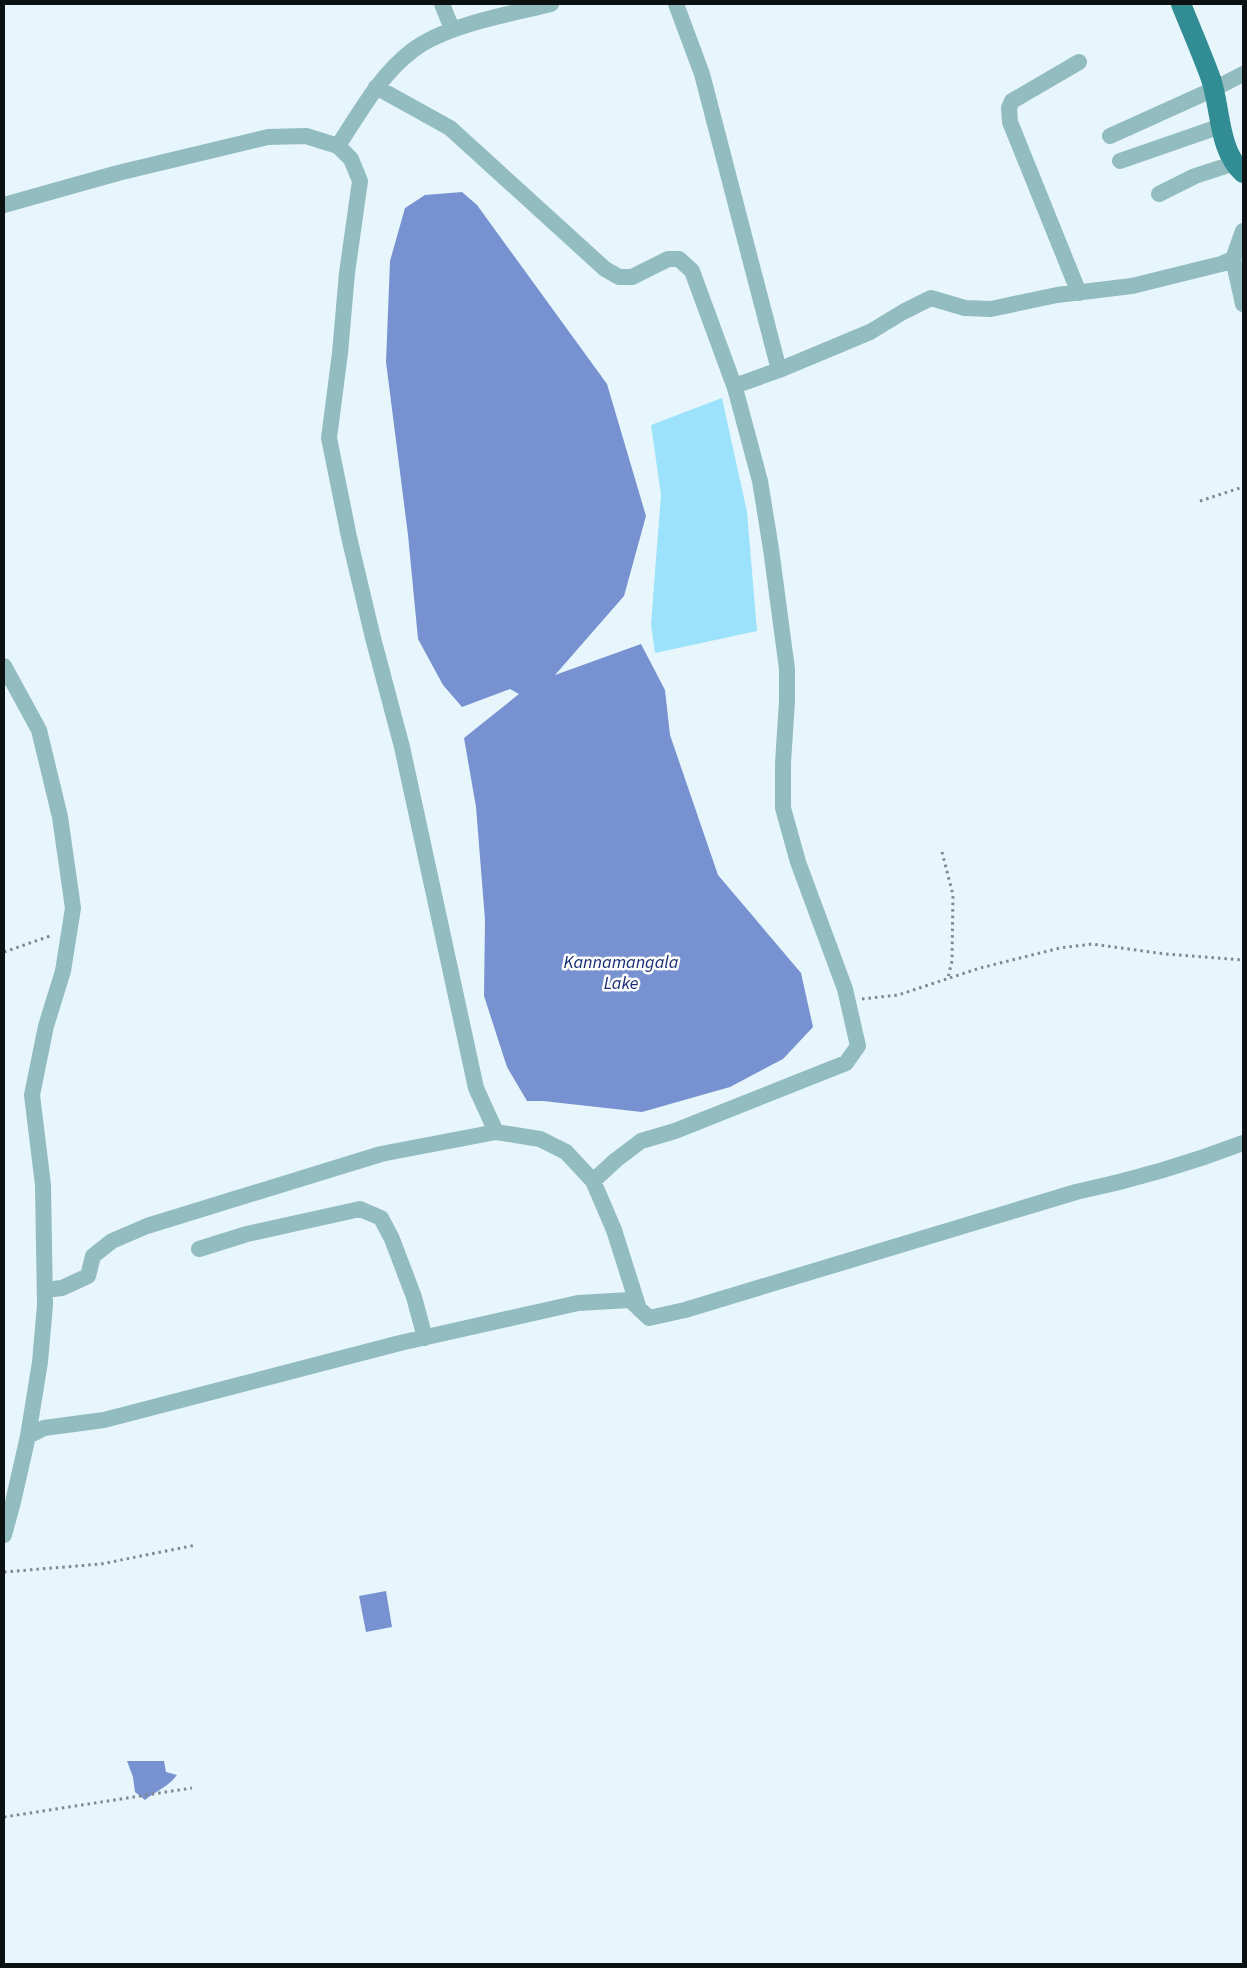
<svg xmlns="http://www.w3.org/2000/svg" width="1247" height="1968" viewBox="0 0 1247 1968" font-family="'Source Sans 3',sans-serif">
	<rect width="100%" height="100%" fill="#e7f6fc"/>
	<path fill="#9de2fc" d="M722,398L747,512L757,631L655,653L651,624L661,495L651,425Z"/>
	<path fill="#7892d1" d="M462,192L477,205L607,384L646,516L624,596L555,675L641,644L665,690L670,735L718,875L801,973L813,1027L783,1059L730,1087L642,1112L543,1101H527L507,1067L484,996L485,920L476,807L464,738L519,694L510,689L462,707L443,685L418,639L408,535L386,362L390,261L405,208L425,195Z
		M386,1591L392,1627L366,1632L359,1596Z
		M127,1761H164L166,1772L177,1775C168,1787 156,1791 145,1800L135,1792L133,1777Z"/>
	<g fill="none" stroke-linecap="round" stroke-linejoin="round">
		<path stroke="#7f898d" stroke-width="3" stroke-dasharray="2.5 4" stroke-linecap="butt" d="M1200,501L1243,487
			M942,852L953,895L952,961L948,978
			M4,952L53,935
			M862,999L898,995L980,968L1060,948L1092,944L1165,954L1243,960
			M4,1572L101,1564L196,1545
			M4,1817L192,1788"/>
		<path stroke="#92bcbf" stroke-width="16" d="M442,4L452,29
			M376,87L450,128L605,269L619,277H632L668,259H679L692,271L735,388
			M1110,136L1214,89L1243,74
			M338,146C360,112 380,75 413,50C445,25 511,14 551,4
			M1120,161L1221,126
			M1159,194L1195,176L1235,163
			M4,205L118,173L268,137L306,136L338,146L351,159L360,181L347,273L340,353L329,438L349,537L373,638L402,747L476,1088L496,1132L540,1139L566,1152L593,1181L614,1230L639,1309
			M1233,259L1243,304
			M1079,293L1010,122L1009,108L1012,101L1079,62
			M779,370L870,332L903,312L931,298L965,308L991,309L1057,295L1132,286L1221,264L1233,259L1243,231
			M4,666L39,730L60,817L73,908L63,971L46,1026L32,1095L43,1185L45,1305L40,1362L28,1436L13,1502L4,1535
			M593,1181L616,1160L641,1141L675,1131L846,1063L858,1046L845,989L798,862L783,808V763L787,701V669L771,549L760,481L735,388L740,384L779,370L702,74L676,4
			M199,1249L247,1234L360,1209L381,1218L392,1239L414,1297L425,1338
			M45,1290L62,1288L88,1276L93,1256L112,1241L147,1226L381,1154L496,1132
			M28,1436L44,1428L104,1420L400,1343L578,1303L630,1300L649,1318L685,1310L1076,1192C1133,1180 1188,1164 1243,1143"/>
		<path stroke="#318d93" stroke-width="20" d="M1181,4C1191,29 1202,54 1211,79C1221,109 1218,150 1243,173"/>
	</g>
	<g text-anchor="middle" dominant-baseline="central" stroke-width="5" stroke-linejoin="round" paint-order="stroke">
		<g font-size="18" font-style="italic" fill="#182b76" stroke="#fff">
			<text x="621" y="962">Kannamangala<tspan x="621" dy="21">Lake</tspan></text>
		</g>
	</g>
	<rect width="1247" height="1968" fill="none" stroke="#0c1113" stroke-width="10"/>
</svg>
